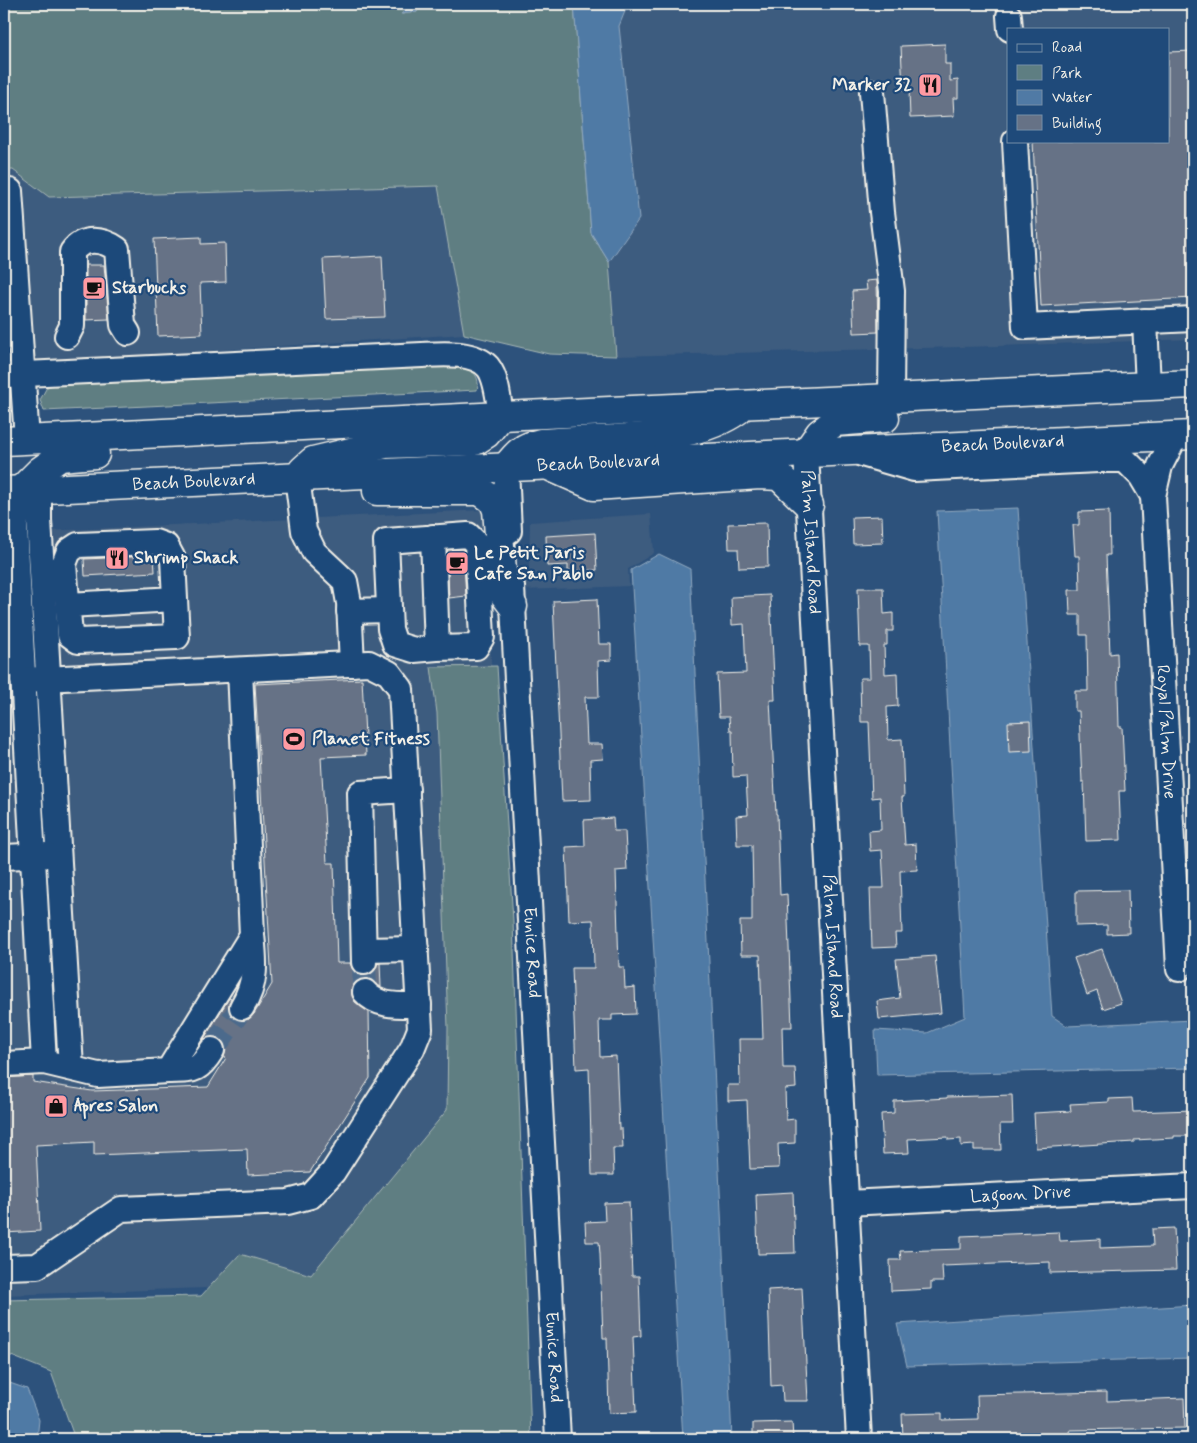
<svg xmlns="http://www.w3.org/2000/svg" width="1197" height="1443" viewBox="0 0 1197 1443" font-family="Mynerve,sans-serif">
	<rect width="100%" height="100%" fill="#2d527c"/>
	<filter id="ink" filterUnits="userSpaceOnUse"><feTurbulence type="fractalNoise" baseFrequency=".02" numOctaves="2"/><feDisplacementMap in="SourceGraphic" scale="10" xChannelSelector="R" yChannelSelector="G"/><feConvolveMatrix kernelMatrix="1 2 1 2 8 2 1 2 1" color-interpolation-filters="sRGB"/></filter>
	<g filter="url(#ink)">
		<path fill="#3e5c7f" fill-rule="evenodd" d="M628,4H837L840,8L853,4H1157L1158,5L1193,10V339L998,346L616,356L609,262L639,219L619,26ZM1008,29H1168V141H1008Z
			M4,170H13L49,197L438,186L464,334L148,355L4,362Z
			M484,510L520,1277L4,1295V533Z
			M651,514L654,553L628,569L629,586L522,590L529,569L530,522Z"/>
		<path fill="#5e7e82" stroke="#a9b8b5" d="M4,4H409L410,6L402,14L417,12L419,4H574L591,233L609,262L616,356L549,354L464,334L438,186L49,197L13,170H4Z
			M453,363C467,366 482,373 477,390L44,411L40,400L47,387L64,382Z
			M497,666L513,921L531,1439H75L51,1372L4,1353V1300L201,1296L240,1254L311,1275L447,1110L448,1028L437,713L431,667Z"/>
		<path fill="#507aa5" stroke="#92aac0" d="M409,4H419L417,12L401,14L410,6Z
			M574,4H628L619,26L639,219L609,262L591,233Z
			M1157,4H1193V10L1158,5Z
			M1018,508L1052,1016L1067,1026L1193,1020V1068L877,1075L875,1030L927,1033L965,1017L937,511Z
			M659,554L690,569L732,1439H683L631,570Z
			M1193,1305V1358L907,1366L897,1324Z
			M4,1381L27,1389L39,1420L37,1439H5Z"/>
		<path fill="#667286" stroke="#f4f1e8" d="M945,44V64H950V81L958,80V98H953L954,116L910,118L909,90H903L901,46Z
			M1193,51V298L1041,306L1033,141H1168V52Z
			M201,237V244L225,243L226,282L200,283L202,334L158,336L154,239Z
			M382,256L385,317L326,319L323,259Z
			M86,265H104L109,319L86,320Z
			M877,280L878,332L854,333L852,291L867,290L866,281Z
			M1109,511L1110,555H1106L1110,654L1117,653L1119,727H1122L1125,791H1119L1121,840L1086,841L1084,782H1082L1079,711H1075V691H1088L1087,635H1080V615H1070L1069,590H1080L1079,556H1075L1073,525H1079V512Z
			M882,516L883,543L853,544L852,517Z
			M767,523L768,567L739,568L738,549H729L728,524Z
			M595,533L597,570L568,571V565L547,566L546,536Z
			M463,549L466,596L449,598L447,550Z
			M154,556L155,572L85,576L84,559Z
			M858,588H883L884,614L893,613V631H887V645H884L885,674L897,673L898,706L887,707L888,740L902,739L904,797H902L905,845L916,844L917,870L900,871L902,933H895L896,947L872,948L870,888H884L882,850L870,851L869,831L881,830L880,797L872,798L869,722H861L860,678H870L869,646H860Z
			M770,595L775,700H770L776,814H777L780,895L787,894L792,1027H782L783,1068H795L796,1088L785,1089L786,1120L795,1119V1143L778,1144L779,1168L750,1169L747,1100L728,1101V1085H740L739,1039H763L760,955H741L740,921H752V896H753L752,845H737L736,816L748,815L746,776L733,777L732,731H730L729,717H719L717,674L746,673L744,624L732,625L731,597Z
			M597,599L599,644H611V660L598,661L599,697H585L587,744H602L603,759L590,760L591,800L562,801L553,601Z
			M362,679L366,755L321,757L327,863H334L337,963H350L353,970L358,974L364,976L372,973L376,969L377,964L380,963L381,987L369,979H362L356,982L352,988V995L355,1002L369,1012L370,1078L310,1172L248,1175L247,1149L94,1155V1142L36,1145L40,1231L4,1233V1078L33,1076V1082L92,1091L208,1087L226,1058L224,1057L226,1050L224,1043L219,1038L212,1036L203,1040L229,998L231,999L228,1008L231,1015L236,1019L243,1021L249,1019L254,1014L272,984L255,684Z
			M1030,721L1031,751L1009,752L1008,722Z
			M613,818L614,831H625L627,870L616,871L619,967H624L625,988L635,987L636,1014L612,1015V1020H599L600,1057L616,1056L619,1129H622L623,1148H613L614,1175H592L589,1068L576,1069L572,968H594L593,920L569,921L566,847L585,846L584,820Z
			M1128,890L1129,933L1107,934V925L1076,926V891Z
			M1102,949L1121,1003L1103,1009L1097,991L1087,995L1074,958Z
			M935,956L941,1013L879,1019L877,1001L900,998L896,959Z
			M1012,1095L1013,1124H1000L1001,1150H974V1145L961,1146V1139L948,1140V1137L908,1139L909,1153L883,1154L881,1114L894,1113V1101L947,1098V1097Z
			M1132,1098L1133,1112L1193,1110V1136H1174V1138L1134,1140V1142L1036,1148L1034,1113L1071,1111L1070,1104L1109,1102V1099Z
			M793,1192L795,1253L758,1254L756,1194Z
			M629,1202L632,1276H639L641,1336L633,1337L636,1412L609,1413L607,1338H603L600,1254L599,1242H586L585,1222L605,1221L604,1203Z
			M1174,1228L1176,1270L1050,1273V1262L942,1266L943,1282H931V1289L891,1291L890,1260H901L900,1251L961,1249V1236L1059,1232L1060,1241L1100,1239V1248L1153,1246L1152,1229Z
			M802,1288L808,1401H783L782,1385L771,1386L768,1290Z
			M1107,1392V1401L1184,1398L1185,1428L1070,1430L1071,1439H903L902,1414L942,1413V1420L978,1419L977,1395Z
			M792,1422L793,1439H753V1423Z"/>
		<g fill="none" stroke-linecap="round" stroke-linejoin="round">
			<path stroke="#4b6a8c" stroke-width="24" stroke-dasharray="24 12" stroke-linecap="butt" d="M364,962L365,992
				M212,1050L242,1007"/>
			<g stroke="#f4f1e8" stroke-width="28">
				<g id="minor">
					<path d="M1009,16L1010,29"/>
					<path d="M872,92L882,212L892,291L891,399"/>
					<path d="M1015,141L1025,327L1193,319"/>
					<path d="M4,192L10,191L27,440"/>
					<path d="M1145,321L1148,387"/>
					<path d="M67,336L72,326V252C83,236 103,239 117,249L123,325L128,333"/>
					<path d="M4,375L422,355C441,354 474,351 488,367C497,378 499,403 501,416"/>
					<path id="s1" d="M1176,435L1160,466L1153,496L1179,969"/>
					<path id="s2" d="M806,453L859,1439"/>
					<path d="M862,454L914,469L1098,460H1125L1141,476L1153,496"/>
					<path d="M506,467L509,531"/>
					<path d="M297,477L304,531L314,552L345,581L349,603L352,664"/>
					<path d="M39,489V520L71,1068"/>
					<path d="M21,490L15,526L44,1062"/>
					<path d="M433,537L437,648L414,650L395,644L390,629L386,541L468,535L477,544L482,637L476,647L437,648"/>
					<path id="s3" d="M512,587L558,1439"/>
					<path d="M68,605L175,599L177,637L78,641L70,635L64,564L69,551L78,545L155,542L166,546L173,559L175,599"/>
					<path d="M349,611L389,610"/>
					<path d="M4,857L47,855"/>
					<path d="M364,950L416,949"/>
					<path d="M364,962L360,793L407,790"/>
					<path d="M365,992C377,1007 401,1005 419,1005"/>
					<path d="M242,1007C257,983 255,962 252,935"/>
					<path d="M4,1064L44,1062L98,1075L168,1071L252,935L240,670"/>
					<path d="M168,1071C193,1070 198,1073 212,1050"/>
					<path id="s4" d="M847,1203L1193,1186"/>
					<path d="M4,1267L37,1266L121,1209L288,1202L311,1196L333,1172L412,1049L420,1029L401,689L389,673L369,663L23,680"/>
				</g>
			</g>
			<g stroke="#f4f1e8" stroke-width="31">
				<g id="highway">
					<path d="M4,441L501,416L1193,384"/>
					<path d="M806,453L820,433L835,422L885,418"/>
					<path d="M506,467C518,452 522,447 541,443C566,441 591,440 615,439C657,436 703,435 738,410"/>
					<path d="M553,468L594,486L760,475L779,476L809,505"/>
					<path d="M303,470L313,461L385,444L475,441L486,434L501,416"/>
					<path d="M21,490L40,471L60,457L95,454"/>
					<path id="s5" d="M4,491L1193,435"/>
					<path d="M377,491H480L493,500L497,510L504,594L513,606"/>
				</g>
			</g>
			<use href="#minor" stroke="#1f4a7a" stroke-width="24"/>
			<use href="#highway" stroke="#1f4a7a" stroke-width="28"/>
		</g>
	</g>
	<defs>
		<g id="restaurant-square" transform="scale(1.25)"><rect x="-9" y="-9" width="18" height="18" rx="4" fill="#ff9aa2" stroke="#1f4a7a"/><path d="M-5-6h1v4h1v-4h1v4h1v-4h1v5L-1.5 .5V6h-2V.5L-5-1ZM5-6V6H3V1.5H1.5Q1.5-4 5-6Z" fill="#111"/></g>
		<g id="cafe-square" transform="scale(1.25)"><rect x="-9" y="-9" width="18" height="18" rx="4" fill="#ff9aa2" stroke="#1f4a7a"/><path d="M-5.5-4.5H6V0H3Q3 3.5 0 3.5H-2.5Q-5.5 3.5-5.5 0ZM3-3.2v2h1.7v-2ZM-6 4.5H4V6H-6Z" fill="#111"/></g>
		<g id="stadium-square" transform="scale(1.25)"><rect x="-9" y="-9" width="18" height="18" rx="4" fill="#ff9aa2" stroke="#1f4a7a"/><path d="M0-5a6.5 5 0 1 0 0 10a6.5 5 0 1 0 0-10ZM-3.5-1.8h7v3.6h-7Z" fill="#111"/></g>
		<g id="shop-square" transform="scale(1.25)"><rect x="-9" y="-9" width="18" height="18" rx="4" fill="#ff9aa2" stroke="#1f4a7a"/><path d="M-5-2.5h2.3a2.7 3.5 0 0 1 5.4 0H5L5.5 6h-11ZM-1.5-2.5h3a1.5 2.3 0 0 0-3 0Z" fill="#111"/></g>
	</defs>
	<g fill-rule="evenodd">
		<use href="#restaurant-square" x="930" y="85"/>
		<use href="#cafe-square" x="94" y="288"/>
		<use href="#restaurant-square" x="117" y="558"/>
		<use href="#cafe-square" x="457" y="563"/>
		<use href="#stadium-square" x="294" y="739"/>
		<use href="#shop-square" x="56" y="1106"/>
	</g>
	<g text-anchor="middle" dominant-baseline="central" stroke-width="4.5" stroke-linejoin="round" paint-order="stroke">
		<g font-size="18" font-weight="bold" fill="#f4f1e8" stroke="#1f4a7a" text-anchor="start">
			<text x="912" y="85" text-anchor="end">Marker 32</text>
			<text x="112" y="288">Starbucks</text>
			<text x="474" y="553">Le Petit Paris<tspan x="474" dy="21">Cafe San Pablo</tspan></text>
			<text x="134" y="558">Shrimp Shack</text>
			<text x="312" y="739">Planet Fitness</text>
			<text x="74" y="1106">Apres Salon</text>
		</g>
		<g font-size="18" fill="#f4f1e8" stroke="#1f4a7a">
			<text stroke="none"><textPath href="#s5" startOffset="1000">Beach Boulevard</textPath></text>
			<text stroke="none"><textPath href="#s5" startOffset="595">Beach Boulevard</textPath></text>
			<text stroke="none"><textPath href="#s5" startOffset="190">Beach Boulevard</textPath></text>
			<text stroke="none"><textPath href="#s2" startOffset="89">Palm Island Road</textPath></text>
			<text stroke="none"><textPath href="#s1" startOffset="302">Royal Palm Drive</textPath></text>
			<text stroke="none"><textPath href="#s2" startOffset="494">Palm Island Road</textPath></text>
			<text stroke="none"><textPath href="#s3" startOffset="366">Eunice Road</textPath></text>
			<text stroke="none"><textPath href="#s4" startOffset="174">Lagoon Drive</textPath></text>
			<text stroke="none"><textPath href="#s3" startOffset="771">Eunice Road</textPath></text>
		</g>
	</g>
	<rect width="1197" height="1443" fill="none" stroke="#1f4a7a" stroke-width="20"/>
	<rect x="10" y="10" width="1177" height="1423" fill="none" stroke="#f4f1e8" stroke-width="2" filter="url(#ink)"/>
	<rect x="1007" y="28" width="162" height="115" fill="#1f4a7a" stroke="#748da6"/>
	<rect x="1017" y="44" width="25" height="8" fill="#1f4a7a" stroke="#748da6"/>
	<text x="1052" y="52" font-size="15" fill="#f4f1e8">Road</text>
	<rect x="1017" y="65" width="25" height="15" fill="#5e7e82" stroke="#748da6"/>
	<text x="1052" y="78" font-size="15" fill="#f4f1e8">Park</text>
	<rect x="1017" y="90" width="25" height="15" fill="#507aa5" stroke="#748da6"/>
	<text x="1052" y="102" font-size="15" fill="#f4f1e8">Water</text>
	<rect x="1017" y="115" width="25" height="15" fill="#667286" stroke="#748da6"/>
	<text x="1052" y="128" font-size="15" fill="#f4f1e8">Building</text>
</svg>
